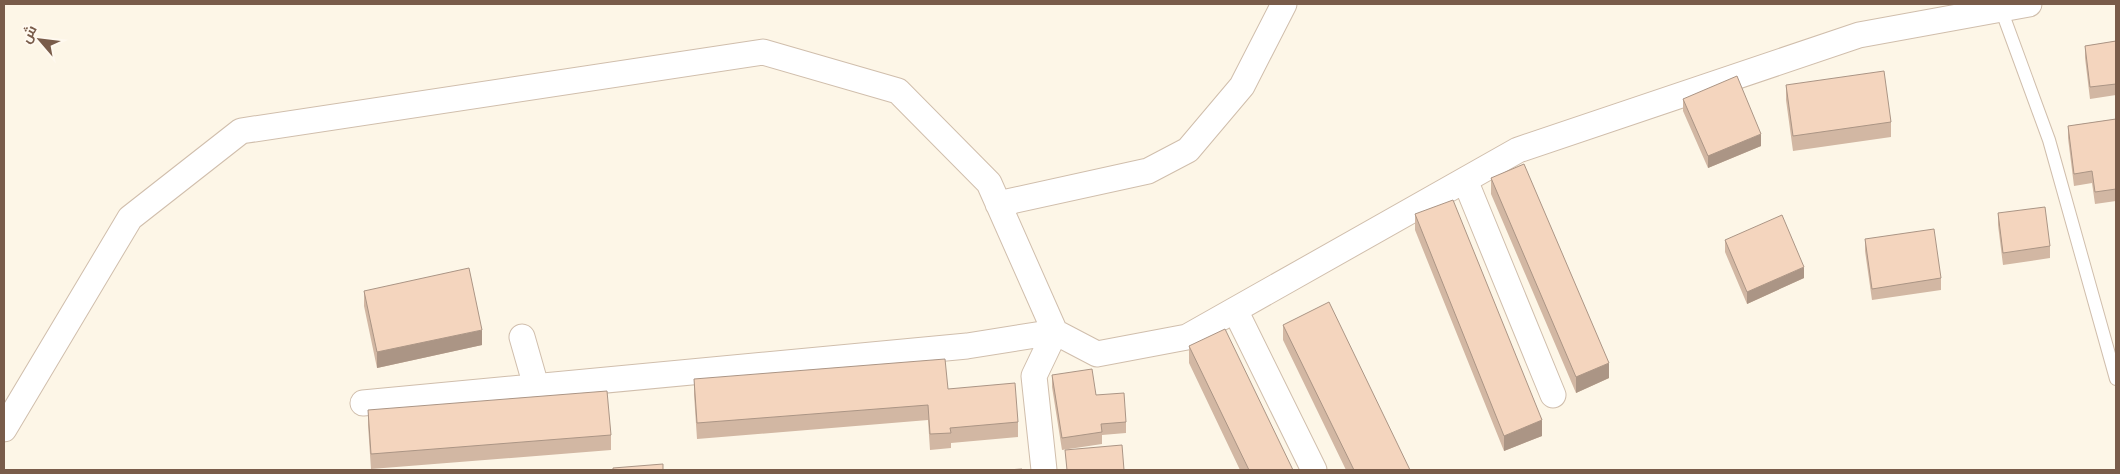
<svg xmlns="http://www.w3.org/2000/svg" width="2120" height="474" viewBox="0 0 2120 474" font-family="Cabin,Cairo,sans-serif">
	<rect width="100%" height="100%" fill="#fdf6e7"/>
	<g fill="none" stroke-linecap="round" stroke-linejoin="round">
		<g stroke="#d0beac" stroke-width="14">
			<path id="lane" d="M2001,9L2049,140L2116,379"/>
		</g>
		<g stroke="#d0beac" stroke-width="27">
			<path id="street" d="M1465,180L1553,395
				M998,204L1148,171L1188,150L1242,86L1284,4
				M1235,310L1314,470
				M522,337L536,386
				M363,403L967,346L1055,332L1034,376L1044,470
				M4,429L130,218L241,131L763,52L898,91L989,183L1055,332L1097,354L1187,337L1518,150L1859,35L2029,4"/>
		</g>
		<use href="#lane" stroke="#fff" stroke-width="12"/>
		<use href="#street" stroke="#fff" stroke-width="25"/>
	</g>
	<path fill="#d2b7a3" d="M2116,41V95L2090,99L2085,58V46Z
		M1786,85L1891,122V137L1793,151L1786,100Z
		M1683,99L1761,146L1708,168L1683,111Z
		M2116,119V201L2095,204L2092,183L2074,186L2068,138V126Z
		M1491,178L1609,378L1576,393L1491,194Z
		M1998,213L2050,246V258L2003,265L1998,225Z
		M1415,214L1542,436L1504,451L1415,230Z
		M1865,239L1941,278V290L1872,300L1865,251Z
		M1725,240L1804,278L1747,304L1725,252Z
		M364,291L482,345L377,368L364,306Z
		M1283,325L1410,470H1346L1283,340Z
		M1189,346L1293,470H1240L1189,363Z
		M1052,375L1096,395L1126,422V433L1102,435V444L1062,450L1052,387Z
		M694,379L948,389L1018,422V437L951,443V448L930,450L928,420L697,439L694,394Z
		M368,410L611,435V450L371,469L368,425Z"/>
	<path fill="#ab9585" d="M1761,134V146L1708,168V156Z
		M1804,267V278L1747,304V292Z
		M482,330V345L377,368V352Z
		M1609,363V378L1576,393V377Z
		M1542,420V436L1504,451V436Z"/>
	<path fill="#f4d5be" stroke="#ab9585" d="M2116,41V84L2090,87L2085,46Z
		M1884,71L1891,122L1793,136L1786,85Z
		M1737,76L1761,134L1708,156L1683,99Z
		M2116,119V189L2095,192L2092,171L2074,174L2068,126Z
		M1524,164L1609,363L1576,377L1491,178Z
		M1453,200L1542,420L1504,436L1415,214Z
		M2045,207L2050,246L2003,253L1998,213Z
		M1782,215L1804,267L1747,292L1725,240Z
		M1934,229L1941,278L1872,289L1865,239Z
		M469,268L482,330L377,352L364,291Z
		M1329,302L1410,470H1354L1283,325Z
		M1225,329L1293,470H1249L1189,346Z
		M945,359L948,389L1015,383L1018,422L950,428L951,433L930,434L928,405L697,423L694,379Z
		M1092,369L1096,395L1124,393L1126,422L1101,424L1102,432L1062,438L1052,375Z
		M607,391L611,435L371,454L368,410Z
		M1122,445L1124,470H1067L1065,450Z
		M663,464V470H613V468Z
		M1022,469V470H1007Z"/>
	<rect width="2120" height="474" fill="none" stroke="#795c4a" stroke-width="10"/>
	<g transform="translate(40 40) rotate(298)" stroke="#fff9ef" stroke-width="4" paint-order="stroke">
	<path d="M0-4L9 19L0 12L-9 19Z" fill="#795c4a"/>
	<text y="-8" font-size="14" font-weight="bold" text-anchor="middle" fill="#795c4a">ش</text>
	</g>
</svg>
